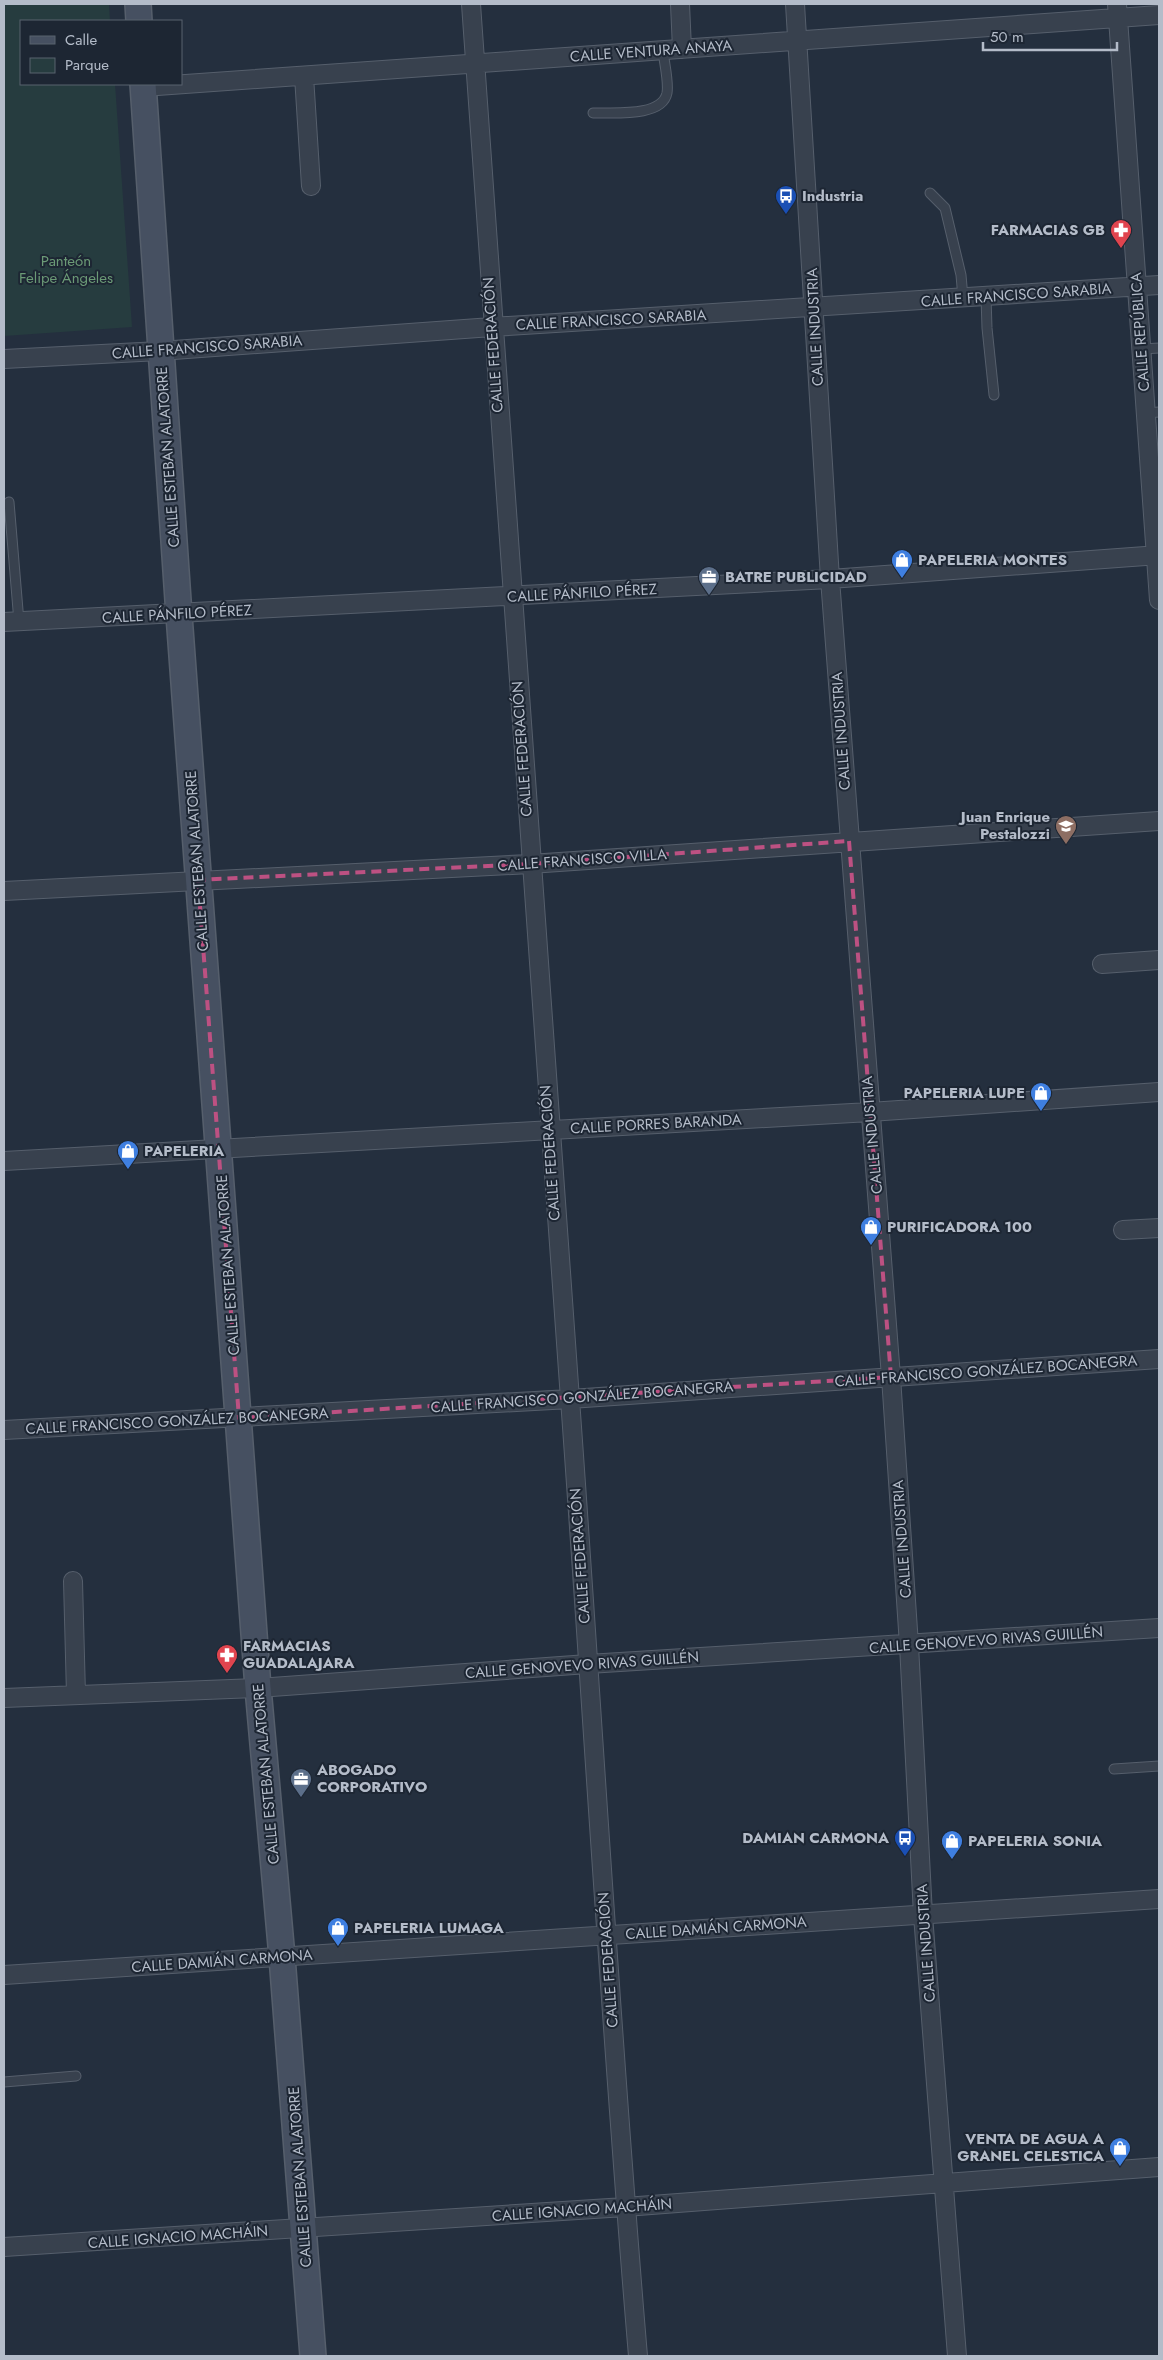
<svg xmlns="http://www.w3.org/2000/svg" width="1163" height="2360" viewBox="0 0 1163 2360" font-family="Jost,sans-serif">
	<rect width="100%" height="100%" fill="#242f3e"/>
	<path fill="#263c3f" d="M4,4H109L110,21H21V84H115L132,327L4,336Z"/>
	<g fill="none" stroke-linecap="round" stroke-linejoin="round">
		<g stroke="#565f6c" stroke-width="11">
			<path id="lane" d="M593,113C611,112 662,118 667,93C669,81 664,63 663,50
				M930,193L945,208L961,275L963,298
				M986,297L987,328L994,395
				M1143,349L1159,348
				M1146,413L1159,412
				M9,502L19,622
				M1114,1769L1159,1766
				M4,2082L76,2076"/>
		</g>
		<g stroke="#565f6c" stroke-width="20">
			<path id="street" d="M471,4C501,469 535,934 570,1399C593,1718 611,2037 638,2356
				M680,4L682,49
				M795,4L830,579L891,1377L909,1645L923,1915L957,2356
				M1117,4L1159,600
				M304,76L311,186
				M143,87L1159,15
				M4,359L160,351L492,327L1159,285
				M4,622L830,579L1159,555
				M4,891L530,864L1159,821
				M1102,964L1159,960
				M4,1161L870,1112L1159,1092
				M1123,1230L1159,1228
				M4,1430L570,1399L1159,1359
				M73,1581L76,1695
				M4,1698L258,1688L588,1664L1159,1628
				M4,1975L1159,1899
				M4,2247L625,2207L1159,2167"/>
		</g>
		<g stroke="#565f6c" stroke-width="28">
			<path id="secondary" d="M138,4L139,21
				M143,84L179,615L258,1688L282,1957L313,2356"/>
		</g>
		<use href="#lane" stroke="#38414e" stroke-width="9"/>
		<use href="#street" stroke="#38414e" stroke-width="18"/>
		<use href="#secondary" stroke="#465061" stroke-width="25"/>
	</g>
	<path fill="none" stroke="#bd5182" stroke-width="4" stroke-dasharray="10 6" stroke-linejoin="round" d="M849,841L891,1377L239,1418L198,880L530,864Z"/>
	<defs>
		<g id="bus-pin" transform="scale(1.125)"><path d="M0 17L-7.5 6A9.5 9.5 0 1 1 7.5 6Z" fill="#1a4fb4" stroke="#1d2633"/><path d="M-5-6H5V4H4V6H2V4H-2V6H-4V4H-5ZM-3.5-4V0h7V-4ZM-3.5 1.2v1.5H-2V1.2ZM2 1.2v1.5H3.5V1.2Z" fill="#fff"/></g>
		<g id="pharmacy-pin" transform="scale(1.125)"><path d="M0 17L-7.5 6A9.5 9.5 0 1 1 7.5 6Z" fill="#e0444e" stroke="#1d2633"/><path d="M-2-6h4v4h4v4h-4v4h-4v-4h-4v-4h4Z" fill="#fff"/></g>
		<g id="shop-pin" transform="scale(1.125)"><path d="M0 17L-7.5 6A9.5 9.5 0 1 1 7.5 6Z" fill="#3f7fe0" stroke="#1d2633"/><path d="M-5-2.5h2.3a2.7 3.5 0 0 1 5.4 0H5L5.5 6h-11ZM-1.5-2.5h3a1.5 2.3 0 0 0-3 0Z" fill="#fff"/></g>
		<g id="office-pin" transform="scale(1.125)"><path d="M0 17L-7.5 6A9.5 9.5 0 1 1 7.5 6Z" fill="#5c6f8a" stroke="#1d2633"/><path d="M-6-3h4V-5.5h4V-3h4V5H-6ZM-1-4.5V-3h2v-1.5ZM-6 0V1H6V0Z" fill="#fff"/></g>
		<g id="school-pin" transform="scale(1.125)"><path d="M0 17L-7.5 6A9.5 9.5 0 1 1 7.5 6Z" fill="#8d6e63" stroke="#1d2633"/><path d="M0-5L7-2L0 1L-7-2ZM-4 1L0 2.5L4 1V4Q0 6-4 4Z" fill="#fff"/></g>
	</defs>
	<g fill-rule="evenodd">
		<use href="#bus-pin" x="786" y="196"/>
		<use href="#pharmacy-pin" x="1121" y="230"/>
		<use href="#shop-pin" x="902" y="560"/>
		<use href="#office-pin" x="709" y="577"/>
		<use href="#school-pin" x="1066" y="826"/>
		<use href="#shop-pin" x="1041" y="1093"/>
		<use href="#shop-pin" x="128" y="1151"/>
		<use href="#shop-pin" x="871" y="1227"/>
		<use href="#pharmacy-pin" x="227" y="1655"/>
		<use href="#office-pin" x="301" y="1779"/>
		<use href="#bus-pin" x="905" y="1838"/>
		<use href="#shop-pin" x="952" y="1841"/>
		<use href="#shop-pin" x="338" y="1928"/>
		<use href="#shop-pin" x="1120" y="2148"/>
	</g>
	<g text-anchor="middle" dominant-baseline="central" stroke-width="4" stroke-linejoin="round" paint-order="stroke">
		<g font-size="15" fill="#b4bcc9" stroke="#1d2633">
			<text transform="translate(651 51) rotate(-4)">CALLE VENTURA ANAYA</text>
			<text transform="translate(1016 295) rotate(-4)">CALLE FRANCISCO SARABIA</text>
			<text transform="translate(611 320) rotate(-3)">CALLE FRANCISCO SARABIA</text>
			<text transform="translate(815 327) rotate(-93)">CALLE INDUSTRIA</text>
			<text transform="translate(1140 332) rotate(-94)">CALLE REPÚBLICA</text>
			<text transform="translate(493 345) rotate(-94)">CALLE FEDERACIÓN</text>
			<text transform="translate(207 347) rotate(-4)">CALLE FRANCISCO SARABIA</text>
			<text transform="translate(168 457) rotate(-94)">CALLE ESTEBAN ALATORRE</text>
			<text transform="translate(582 593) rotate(-3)">CALLE PÁNFILO PÉREZ</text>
			<text transform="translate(177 614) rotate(-3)">CALLE PÁNFILO PÉREZ</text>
			<text transform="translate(841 731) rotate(-94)">CALLE INDUSTRIA</text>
			<text transform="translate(522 749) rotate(-94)">CALLE FEDERACIÓN</text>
			<text transform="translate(582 860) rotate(-4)">CALLE FRANCISCO VILLA</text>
			<text transform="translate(197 861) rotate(-94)">CALLE ESTEBAN ALATORRE</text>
			<text transform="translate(656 1124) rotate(-3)">CALLE PORRES BARANDA</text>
			<text transform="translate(872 1135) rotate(-95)">CALLE INDUSTRIA</text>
			<text transform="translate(550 1153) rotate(-94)">CALLE FEDERACIÓN</text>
			<text transform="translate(228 1265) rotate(-94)">CALLE ESTEBAN ALATORRE</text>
			<text transform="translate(986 1371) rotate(-4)">CALLE FRANCISCO GONZÁLEZ BOCANEGRA</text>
			<text transform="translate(582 1397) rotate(-4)">CALLE FRANCISCO GONZÁLEZ BOCANEGRA</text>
			<text transform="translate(177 1421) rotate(-3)">CALLE FRANCISCO GONZÁLEZ BOCANEGRA</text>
			<text transform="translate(902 1539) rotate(-94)">CALLE INDUSTRIA</text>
			<text transform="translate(580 1556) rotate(-94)">CALLE FEDERACIÓN</text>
			<text transform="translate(986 1640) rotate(-4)">CALLE GENOVEVO RIVAS GUILLÉN</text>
			<text transform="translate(582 1665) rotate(-4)">CALLE GENOVEVO RIVAS GUILLÉN</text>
			<text transform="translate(266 1774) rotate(-95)">CALLE ESTEBAN ALATORRE</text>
			<text transform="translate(716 1928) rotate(-4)">CALLE DAMIÁN CARMONA</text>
			<text transform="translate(926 1943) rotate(-94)">CALLE INDUSTRIA</text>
			<text transform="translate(608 1960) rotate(-94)">CALLE FEDERACIÓN</text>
			<text transform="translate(222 1961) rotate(-4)">CALLE DAMIÁN CARMONA</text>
			<text transform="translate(300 2177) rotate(-94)">CALLE ESTEBAN ALATORRE</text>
			<text transform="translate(582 2210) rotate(-4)">CALLE IGNACIO MACHÁIN</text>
			<text transform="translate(178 2237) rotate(-4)">CALLE IGNACIO MACHÁIN</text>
		</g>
		<g font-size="15" font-weight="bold" fill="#b4bcc9" stroke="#1d2633" text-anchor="start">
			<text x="802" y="196">Industria</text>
			<text x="1105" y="230" text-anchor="end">FARMACIAS GB</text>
			<text x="918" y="560">PAPELERIA MONTES</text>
			<text x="725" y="577">BATRE PUBLICIDAD</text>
			<text x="1050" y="817" text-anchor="end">Juan Enrique<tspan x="1050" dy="17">Pestalozzi</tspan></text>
			<text x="1025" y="1093" text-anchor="end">PAPELERIA LUPE</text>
			<text x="144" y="1151">PAPELERIA</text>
			<text x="887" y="1227">PURIFICADORA 100</text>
			<text x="243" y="1646">FARMACIAS<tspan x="243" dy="17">GUADALAJARA</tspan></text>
			<text x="317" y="1770">ABOGADO<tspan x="317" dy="17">CORPORATIVO</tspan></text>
			<text x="889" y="1838" text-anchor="end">DAMIAN CARMONA</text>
			<text x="968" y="1841">PAPELERIA SONIA</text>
			<text x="354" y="1928">PAPELERIA LUMAGA</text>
			<text x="1104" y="2139" text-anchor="end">VENTA DE AGUA A<tspan x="1104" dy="17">GRANEL CELESTICA</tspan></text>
		</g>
		<g font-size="15" fill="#6b9a76" stroke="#1d2633">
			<text x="66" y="261">Panteón<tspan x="66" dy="17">Felipe Ángeles</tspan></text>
		</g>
	</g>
	<rect width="1163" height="2360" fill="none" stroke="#b4bcc9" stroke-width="10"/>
	<rect x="20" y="20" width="162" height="65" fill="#1d2633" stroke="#59626f"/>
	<rect x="30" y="36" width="25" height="8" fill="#465061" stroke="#59626f"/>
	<text x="65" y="45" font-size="15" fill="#b4bcc9">Calle</text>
	<rect x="30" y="58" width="25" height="15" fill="#263c3f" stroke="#59626f"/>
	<text x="65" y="70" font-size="15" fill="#b4bcc9">Parque</text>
	<path d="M983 42v8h134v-8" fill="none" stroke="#b4bcc9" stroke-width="2.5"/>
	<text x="990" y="42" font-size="15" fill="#b4bcc9" stroke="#1d2633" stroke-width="4" paint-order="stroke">50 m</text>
</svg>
